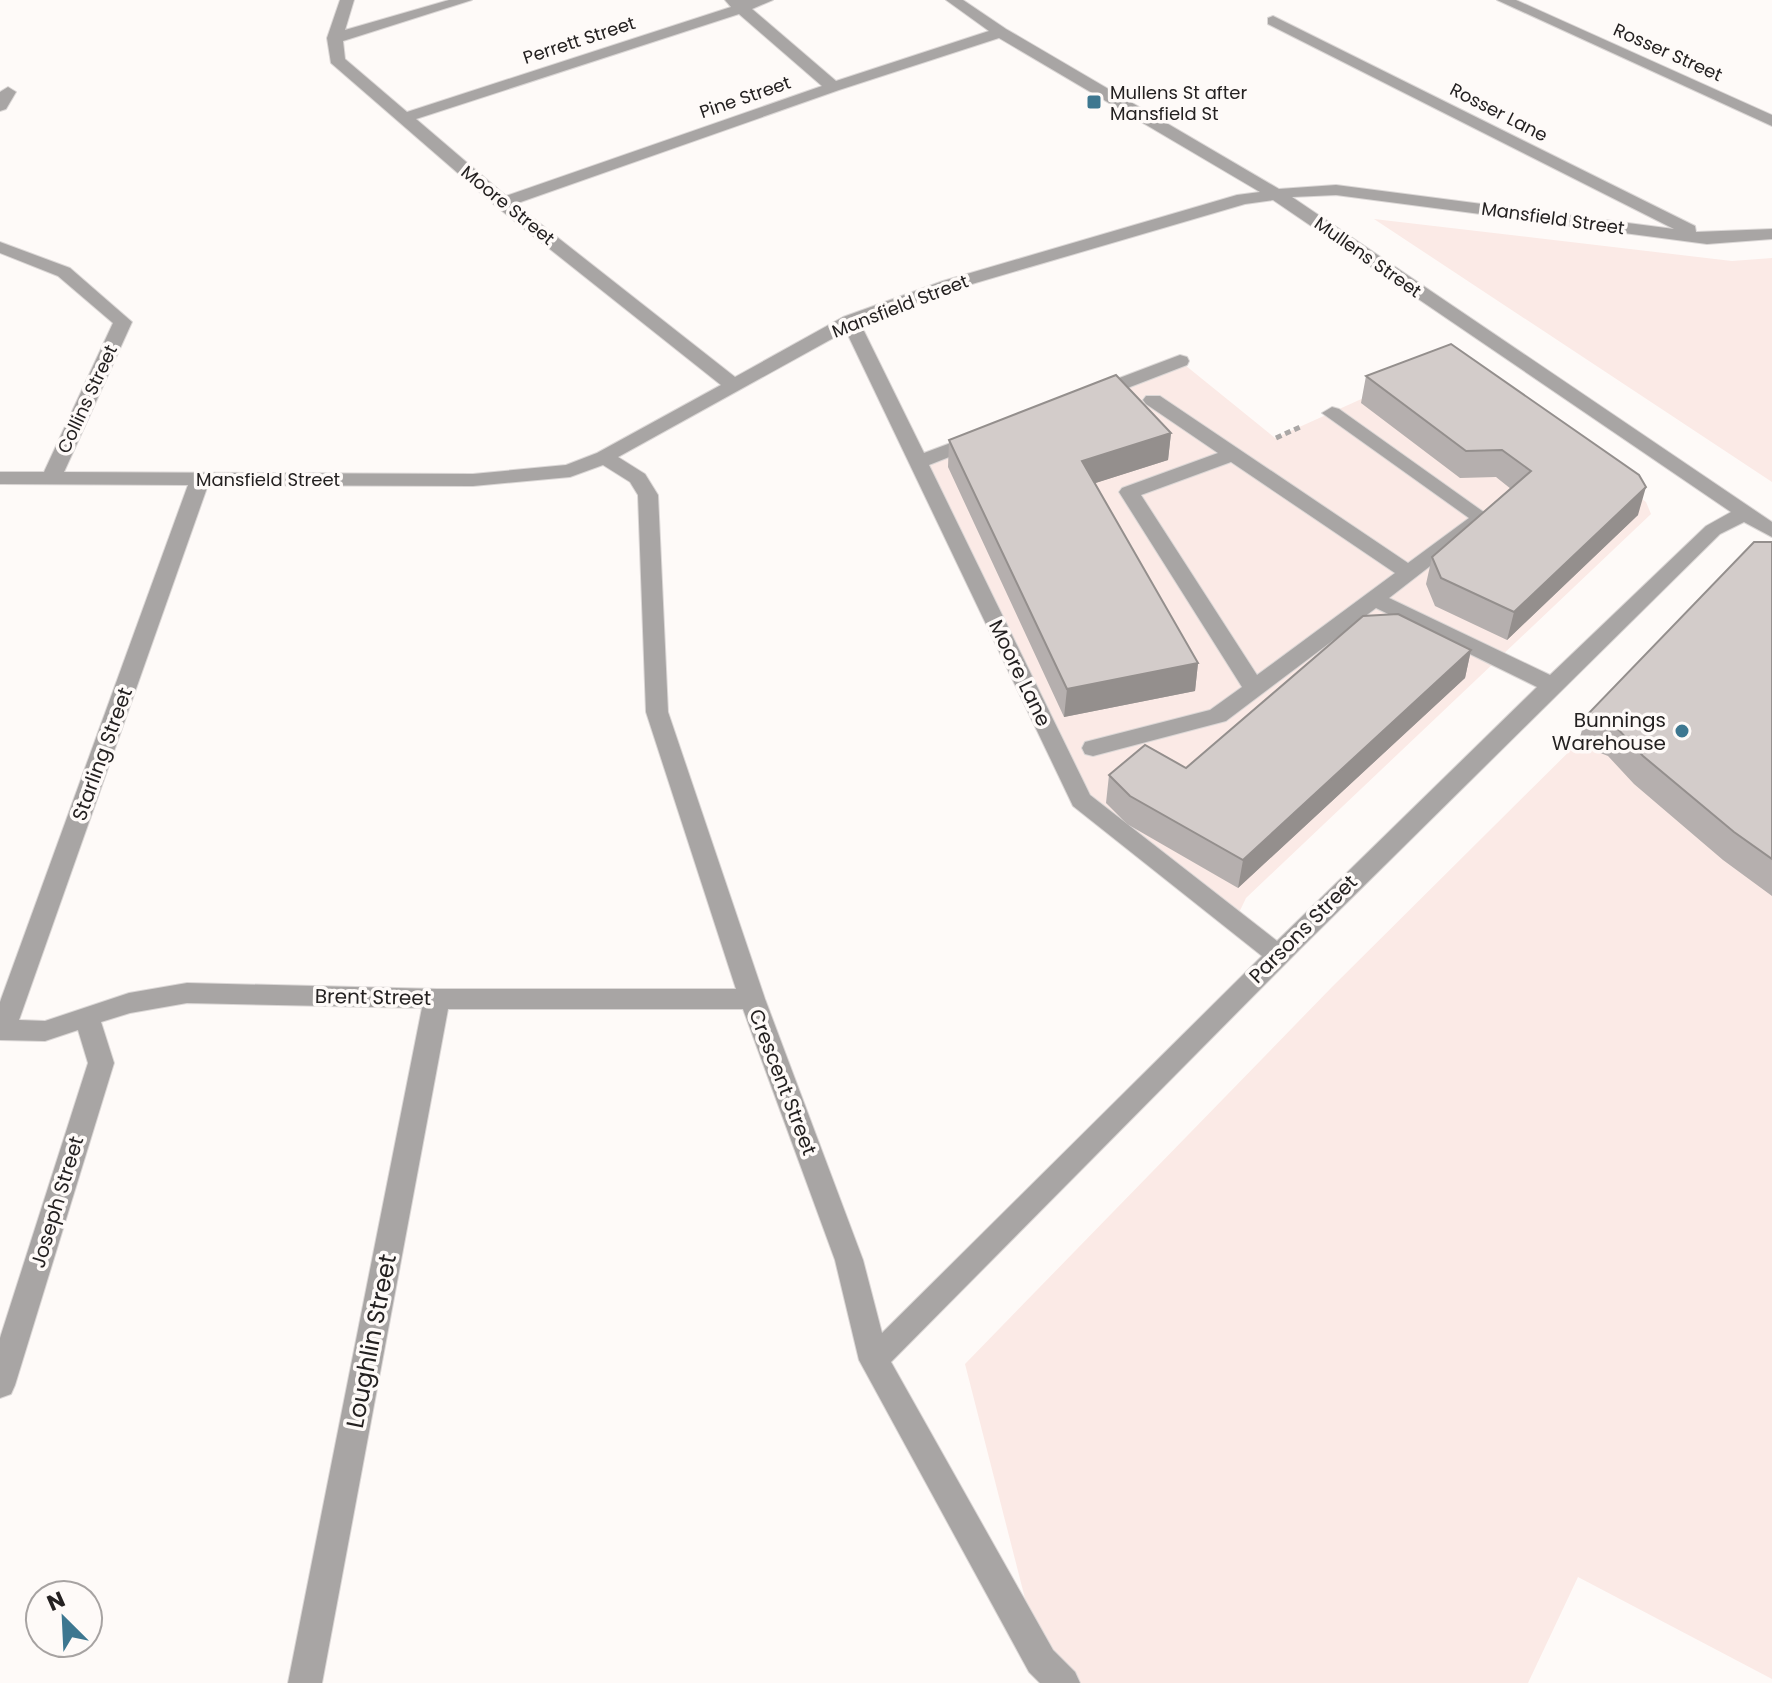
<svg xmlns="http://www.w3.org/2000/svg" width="1772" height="1683" viewBox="0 0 1772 1683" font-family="Poppins,sans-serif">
	<rect width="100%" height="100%" fill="#fefaf8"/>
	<path fill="#fbeae6" d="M1374,219L1732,261L1772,258V482Z
		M1450,359L1646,502L1651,514L1246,898L1235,921L1081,800L918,462L1180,361L1275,438Z
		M1772,572V1679L1578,1577L1528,1683H1063L1041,1661L965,1364L1332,987L1615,706Z"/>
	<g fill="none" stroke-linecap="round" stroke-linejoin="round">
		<g stroke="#dbd7d6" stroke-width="2">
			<path id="minor" d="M340,0H354L345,30L449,0H472L343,41L345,59L407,112L731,7L725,0H773L752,9L836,81L989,31L946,0H963L1006,29L1279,189L1336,185L1674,229L1268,24V18L1273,16L1695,226L1696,232L1772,229V239L1707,244L1336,195L1292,197L1772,522V537L1744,522L1720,534L1300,949L891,1362L1053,1650L1075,1672L1080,1683H1040L1029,1672L859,1360L835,1260L743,1009H448L322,1683H288L422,1008L187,1003L130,1013L101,1022L114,1063L15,1385L11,1394L0,1398V1338L88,1063L78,1030L45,1041L0,1040V1002L188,485L0,484V472H44L113,323L58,276L0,253V242L70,268L132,322L64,472L473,474L566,465L597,453L721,385L497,207L331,63L327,38ZM739,14L822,86L506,196L416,119ZM999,38L1260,192L1237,195L943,281L843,317L735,377L515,204L839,90ZM1273,200L1731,512L1706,526L1550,675L1389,598L1492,518L1339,409L1332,407L1322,413L1469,518L1408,563L1160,396H1146L1143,400L1146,404L1218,453L1122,488L1119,492L1242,687L1210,710L1085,742L1082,748L1085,754L1093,756L1226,721L1376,608L1537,687L1277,941L1090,795L929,465L987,442L990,438L980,432L924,453L860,323L955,289L1245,204ZM846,331L1073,806L1262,956L882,1333L863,1260L765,999L668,712L658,495L645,474L618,457ZM1231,462L1395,573L1257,675L1141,495ZM603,465L630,482L638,495L646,712L736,989H437L187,983L129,993L45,1021L19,1020L208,485L473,486L570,477Z
				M1497,0H1516L1772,115V126Z
				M8,87L16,92L6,109L0,111V92Z
				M1180,355L1187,357L1189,361L1187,365L1099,399H1085L1082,395L1085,391Z"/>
		</g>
		<path stroke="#aaa7a6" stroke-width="5" stroke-dasharray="6 4" stroke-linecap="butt" d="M1276,438L1300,427"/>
		<use href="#minor" fill="#a8a5a4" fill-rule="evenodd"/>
	</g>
	<path fill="#b5afae" d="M1366,376L1638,515L1507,640L1435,606L1426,584L1432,557L1511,489L1496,477L1460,478L1361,403Z
		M1171,433L1168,460L1095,483L1198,663L1195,691L1064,717L948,467L949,440Z
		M1772,542V896L1723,860L1634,784L1608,756L1578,744L1586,716Z
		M1471,650L1465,678L1238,888L1127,824L1106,803L1109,775L1186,768Z"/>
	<path fill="#948f8d" d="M1171,433L1168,460L1080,488L1082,461Z
		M1646,487L1638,515L1507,640L1514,612Z
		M1471,650L1465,678L1238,888L1243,860Z
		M1198,663L1195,691L1064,717L1067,689Z"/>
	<path fill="#d3ccca" stroke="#948f8d" stroke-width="2" d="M1451,344L1639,475L1646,487L1514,612L1441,578L1432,557L1531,471L1502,450L1466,451L1366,376Z
		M1116,375L1171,433L1082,461L1198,663L1067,689L949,440Z
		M1754,542H1772V859L1734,832L1643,756L1617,728L1586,716Z
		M1398,614L1471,650L1243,860L1130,796L1109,775L1145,745L1186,768L1363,616Z"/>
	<g fill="#3d7790" stroke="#fefaf8" stroke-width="3">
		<rect x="1086" y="94" width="16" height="16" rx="4"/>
		<circle cx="1682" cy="731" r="8"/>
	</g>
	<g text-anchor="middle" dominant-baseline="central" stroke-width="7" stroke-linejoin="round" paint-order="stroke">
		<g font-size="18" fill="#242121" stroke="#fefaf8">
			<text transform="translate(579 40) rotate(-18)">Perrett Street</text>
			<text transform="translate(1668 52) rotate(24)">Rosser Street</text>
			<text transform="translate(745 97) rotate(-19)">Pine Street</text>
			<text transform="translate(1499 112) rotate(27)">Rosser Lane</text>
			<text transform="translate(508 205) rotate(39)">Moore Street</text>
			<text transform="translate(1553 218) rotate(8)">Mansfield Street</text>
			<text transform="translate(1368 257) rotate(35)">Mullens Street</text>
			<text transform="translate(900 306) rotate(-21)">Mansfield Street</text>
			<text transform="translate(87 399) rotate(-65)">Collins Street</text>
			<text x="268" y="479">Mansfield Street</text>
		</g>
		<g font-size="18" fill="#242121" stroke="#fefaf8" text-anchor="start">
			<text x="1110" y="92">Mullens St after<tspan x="1110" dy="21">Mansfield St</tspan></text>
		</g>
		<g font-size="20" fill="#242121" stroke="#fefaf8">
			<text transform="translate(1020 673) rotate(64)">Moore Lane</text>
			<text transform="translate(102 754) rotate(-70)">Starling Street</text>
			<text transform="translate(1303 929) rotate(-45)">Parsons Street</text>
			<text transform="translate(373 997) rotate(1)">Brent Street</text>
			<text transform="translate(783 1082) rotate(69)">Crescent Street</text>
			<text transform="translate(57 1202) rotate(-73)">Joseph Street</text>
		</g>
		<g font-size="20" fill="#242121" stroke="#fefaf8" text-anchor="end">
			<text x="1666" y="720">Bunnings<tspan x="1666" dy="23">Warehouse</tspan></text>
		</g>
		<g font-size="24" fill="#242121" stroke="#fefaf8">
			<text transform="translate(371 1341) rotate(-79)">Loughlin Street</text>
		</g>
	</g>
	<g transform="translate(64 1619) rotate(336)"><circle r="38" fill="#fefaf8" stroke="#a7a3a2" stroke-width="2"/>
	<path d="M0-6L14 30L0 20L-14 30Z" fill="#3d7790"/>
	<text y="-12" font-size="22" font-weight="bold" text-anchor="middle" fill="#242121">N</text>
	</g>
</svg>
